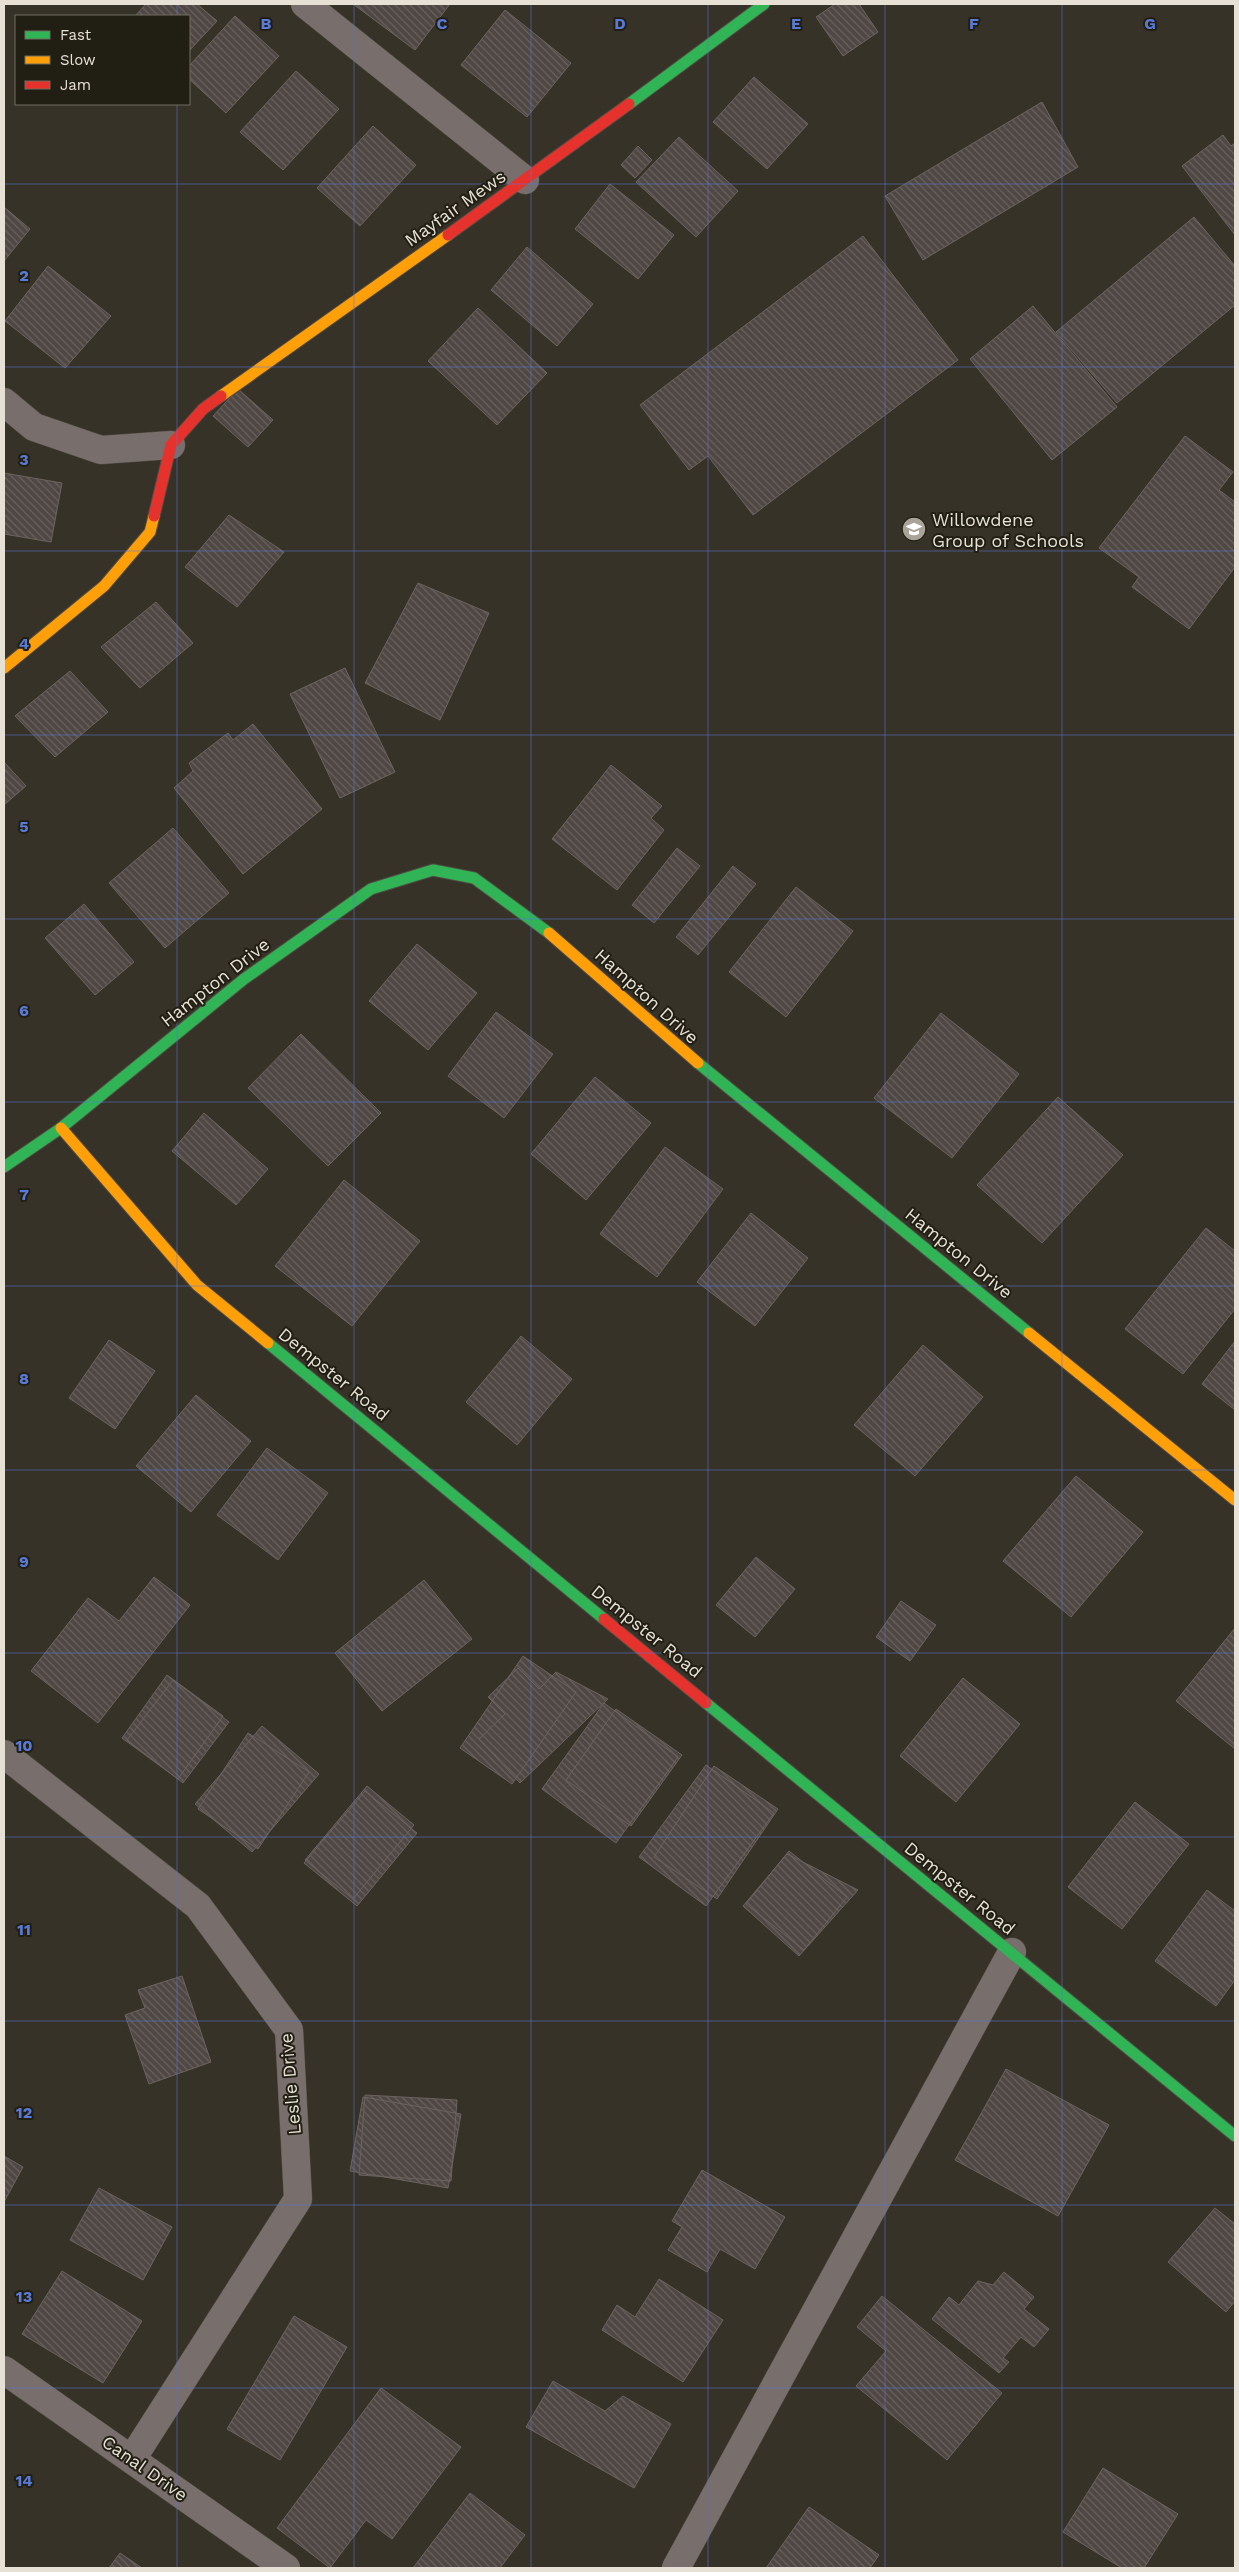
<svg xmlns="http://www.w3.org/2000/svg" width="1239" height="2572" viewBox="0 0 1239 2572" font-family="'Work Sans',sans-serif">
	<defs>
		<pattern id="building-back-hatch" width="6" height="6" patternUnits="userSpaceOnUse" patternTransform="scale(1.25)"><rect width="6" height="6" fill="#4e4744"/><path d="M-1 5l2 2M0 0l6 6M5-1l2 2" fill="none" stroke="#68615e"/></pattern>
	</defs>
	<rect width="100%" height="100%" fill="#373227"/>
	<path fill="url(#building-back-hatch)" stroke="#6b6360" d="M146,4H197L217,21L189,51V16H135Z
		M353,4H450L415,50Z
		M835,4H859L878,32L843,56L816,17Z
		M505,10L571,63L527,117L461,65Z
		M235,16L279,56L226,113L189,79V66Z
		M296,71L339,109L283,170L240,132Z
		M754,77L808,124L767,169L713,122Z
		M1042,102L1078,167L923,260L885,196Z
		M373,126L416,165L360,226L317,188Z
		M1223,135L1231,146L1235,143V235L1182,166Z
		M679,137L738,191L696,237L636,182Z
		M638,146L652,160L635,178L621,165Z
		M610,184L674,235L638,279L575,229Z
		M4,207L30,229L4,261Z
		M1194,217L1235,266V305L1117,403L1056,332Z
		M863,236L958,360L753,515L708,456L689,470L640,405Z
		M527,247L593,304L557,346L491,290Z
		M48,266L111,316L65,368L5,321Z
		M1033,306L1117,407L1052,460L970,359Z
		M478,308L547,373L497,425L428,361Z
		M238,389L273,420L248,447L213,416Z
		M1185,436L1233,472L1219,490L1235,502V567L1189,629L1132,587L1139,577L1099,548Z
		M4,473L62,483L51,542L4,534Z
		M229,515L284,552L237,607L185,567Z
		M418,583L489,613L440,720L365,683Z
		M156,602L193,643L140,688L101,647Z
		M345,668L395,772L340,798L290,694Z
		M70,671L108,712L55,757L15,716Z
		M253,724L322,809L243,874L174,788L193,771L189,763L228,733L233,740Z
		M4,762L26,786L4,805Z
		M611,765L662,806L651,818L664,830L617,890L552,839Z
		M173,828L229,893L165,948L109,883Z
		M677,848L700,866L654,923L632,905Z
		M733,866L756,884L698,955L676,937Z
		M796,887L853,931L786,1017L729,972Z
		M84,904L134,962L95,995L45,938Z
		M417,944L477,993L428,1050L369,1001Z
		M496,1012L553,1054L504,1118L448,1076Z
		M941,1013L1019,1074L952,1158L874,1098Z
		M301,1034L381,1113L328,1166L248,1088Z
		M595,1077L651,1123L586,1200L531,1154Z
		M1058,1097L1123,1155L1042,1243L977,1185Z
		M204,1113L268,1169L236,1205L172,1151Z
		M665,1147L723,1189L657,1277L600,1234Z
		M344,1180L420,1241L352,1326L275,1266Z
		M751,1213L808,1258L755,1326L697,1282Z
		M1206,1228L1235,1251V1309L1183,1374L1125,1329Z
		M521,1336L572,1379L517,1445L466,1402Z
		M109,1340L155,1371L115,1429L69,1398Z
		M1235,1341V1410L1202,1384Z
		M923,1345L983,1397L915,1476L854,1425Z
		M196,1395L251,1441L191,1512L136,1466Z
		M267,1448L328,1493L278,1560L217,1515Z
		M1076,1476L1143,1532L1071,1617L1003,1561Z
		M756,1557L795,1589L755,1637L716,1605Z
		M154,1577L190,1605L98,1723L31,1671L88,1598L119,1621Z
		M424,1580L472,1639L382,1711L335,1653Z
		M901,1601L936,1625L910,1661L876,1637Z
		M1235,1628V1749L1176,1701Z
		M523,1656L576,1692L512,1784L460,1748Z
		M518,1668L539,1689L556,1672L608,1699L520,1783L479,1739L505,1714L488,1697Z
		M167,1675L223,1716L178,1779L122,1738Z
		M963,1678L1020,1724L956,1802L900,1756Z
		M173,1680L229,1722L183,1783L127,1740Z
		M604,1703L678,1757L616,1843L542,1789Z
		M616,1709L682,1755L631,1826L566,1780Z
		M262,1726L319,1774L252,1852L195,1804Z
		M248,1733L309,1772L258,1849L198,1809Z
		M706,1765L774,1813L706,1906L639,1857Z
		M714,1766L778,1809L717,1899L654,1857Z
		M367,1786L414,1825L353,1899L305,1860Z
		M365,1791L417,1833L357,1906L304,1863Z
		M1135,1802L1189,1844L1122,1929L1068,1887Z
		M789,1851L847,1897L804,1950L746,1904Z
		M787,1854L858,1890L799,1956L743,1906Z
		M1207,1890L1235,1911V1980L1216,2006L1155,1961Z
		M182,1976L211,2062L149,2084L125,2015L145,2008L138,1990Z
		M1006,2069L1109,2125L1058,2216L955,2160Z
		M365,2095L457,2100L451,2181L359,2175Z
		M363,2097L461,2114L448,2188L350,2171Z
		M4,2156L23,2167L4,2202Z
		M702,2170L785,2217L755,2269L720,2249L707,2272L668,2250L682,2227L672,2221Z
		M99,2188L172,2227L143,2280L70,2240Z
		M1215,2208L1235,2224V2301L1226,2312L1168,2262Z
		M62,2271L142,2321L103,2383L22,2334Z
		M1004,2272L1034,2297L1024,2309L1049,2329L1034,2347L1021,2337L1003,2358L1009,2362L999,2373L932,2319L949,2297L959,2305L978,2281L993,2285Z
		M659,2279L723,2320L683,2382L602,2330L617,2305L635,2317Z
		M882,2296L1002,2393L947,2460L856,2386L886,2351L857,2327Z
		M294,2316L347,2347L280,2460L227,2429Z
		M553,2381L605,2411L623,2396L671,2424L634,2488L526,2427Z
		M381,2388L461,2447L392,2539L366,2520L330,2568L277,2528Z
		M1103,2468L1178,2514L1144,2568H1122L1063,2532Z
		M470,2493L525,2535L500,2568H413Z
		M809,2507L879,2555L870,2568H766Z
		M120,2553L142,2568H109Z"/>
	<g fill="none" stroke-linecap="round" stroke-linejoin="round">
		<g stroke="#514d44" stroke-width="29">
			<path id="street" d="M305,4L525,180
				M4,402L34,427L101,450L171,445
				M4,1754L198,1906L289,2030L298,2199L132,2459
				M4,2370L286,2568
				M676,2568L1012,1952"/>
		</g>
		<g stroke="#514d44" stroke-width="13">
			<path id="fast" d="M629,104L764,4
				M698,1063L1029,1333
				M4,1167L61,1128L244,979L371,889L433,870L474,878L549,933
				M268,1343L604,1619
				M706,1703L1235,2136"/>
		</g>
		<g stroke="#514d44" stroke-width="13">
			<path id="slow" d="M221,396L448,235
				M4,668L104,586L150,532L154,516
				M549,933L698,1063
				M61,1128L197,1285L268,1343
				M1029,1333L1235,1500"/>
		</g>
		<g stroke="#514d44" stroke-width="13">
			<path id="jam" d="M448,235L629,104
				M154,516L171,445L203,409L221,396
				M604,1619L706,1703"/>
		</g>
		<use href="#street" stroke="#786e6b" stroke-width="28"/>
		<use href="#fast" stroke="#30b455" stroke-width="11"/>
		<use href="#slow" stroke="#ff9f0a" stroke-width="11"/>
		<use href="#jam" stroke="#e5322d" stroke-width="11"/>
	</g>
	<path fill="none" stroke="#597ad7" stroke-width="1" stroke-opacity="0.55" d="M177,4V16M354,4V2568M531,4V2568M708,4V2568M885,4V2568M1062,4V2568M177,104V2568M4,184H1235M4,367H1235M4,551H1235M4,735H1235M4,919H1235M4,1102H1235M4,1286H1235M4,1470H1235M4,1653H1235M4,1837H1235M4,2021H1235M4,2205H1235M4,2388H1235"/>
	<defs>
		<g id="school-disc" transform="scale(1.25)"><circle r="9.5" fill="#a9a497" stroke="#211e14"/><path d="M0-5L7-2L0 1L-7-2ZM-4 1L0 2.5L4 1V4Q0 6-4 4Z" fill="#fff"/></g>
	</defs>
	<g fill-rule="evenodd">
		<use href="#school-disc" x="914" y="529"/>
	</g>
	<g text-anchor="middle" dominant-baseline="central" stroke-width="4" stroke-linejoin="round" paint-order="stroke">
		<g font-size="18" fill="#e6e1d4" stroke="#211e14">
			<text transform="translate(455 208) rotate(-35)">Mayfair Mews</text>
			<text transform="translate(215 982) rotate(-38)">Hampton Drive</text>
			<text transform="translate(647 996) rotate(42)">Hampton Drive</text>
			<text transform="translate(959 1253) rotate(39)">Hampton Drive</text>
			<text transform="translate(334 1374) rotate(39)">Dempster Road</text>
			<text transform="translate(647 1631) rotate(39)">Dempster Road</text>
			<text transform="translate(960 1888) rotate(39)">Dempster Road</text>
			<text transform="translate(290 2084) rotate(-95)">Leslie Drive</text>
			<text transform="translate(145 2468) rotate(35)">Canal Drive</text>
		</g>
		<g font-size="18" fill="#e6e1d4" stroke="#211e14" text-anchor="start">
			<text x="932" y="519">Willowdene<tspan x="932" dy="21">Group of Schools</tspan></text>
		</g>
	</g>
	<g font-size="16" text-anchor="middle" font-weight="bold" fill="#597ad7" stroke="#211e14" stroke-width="4" stroke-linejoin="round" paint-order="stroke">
		<text x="266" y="29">B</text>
		<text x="442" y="29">C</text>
		<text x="620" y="29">D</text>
		<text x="796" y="29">E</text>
		<text x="974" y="29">F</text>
		<text x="1150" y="29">G</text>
		<text x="24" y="281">2</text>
		<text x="24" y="465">3</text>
		<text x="24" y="649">4</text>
		<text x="24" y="832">5</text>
		<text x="24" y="1016">6</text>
		<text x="24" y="1200">7</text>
		<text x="24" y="1384">8</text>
		<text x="24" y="1567">9</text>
		<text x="24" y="1751">10</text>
		<text x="24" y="1935">11</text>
		<text x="24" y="2118">12</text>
		<text x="24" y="2302">13</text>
		<text x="24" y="2486">14</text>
	</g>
	<rect width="1239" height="2572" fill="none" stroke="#e6e1d4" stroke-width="10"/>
	<rect x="15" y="15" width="175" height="90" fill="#211e14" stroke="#706c61"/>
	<rect x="25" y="31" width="25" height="8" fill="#30b455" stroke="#706c61"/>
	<text x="60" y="40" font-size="15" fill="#e6e1d4">Fast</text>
	<rect x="25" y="56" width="25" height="8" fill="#ff9f0a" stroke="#706c61"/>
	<text x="60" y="65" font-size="15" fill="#e6e1d4">Slow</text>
	<rect x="25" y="81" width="25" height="8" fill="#e5322d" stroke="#706c61"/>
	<text x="60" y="90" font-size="15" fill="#e6e1d4">Jam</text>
</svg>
